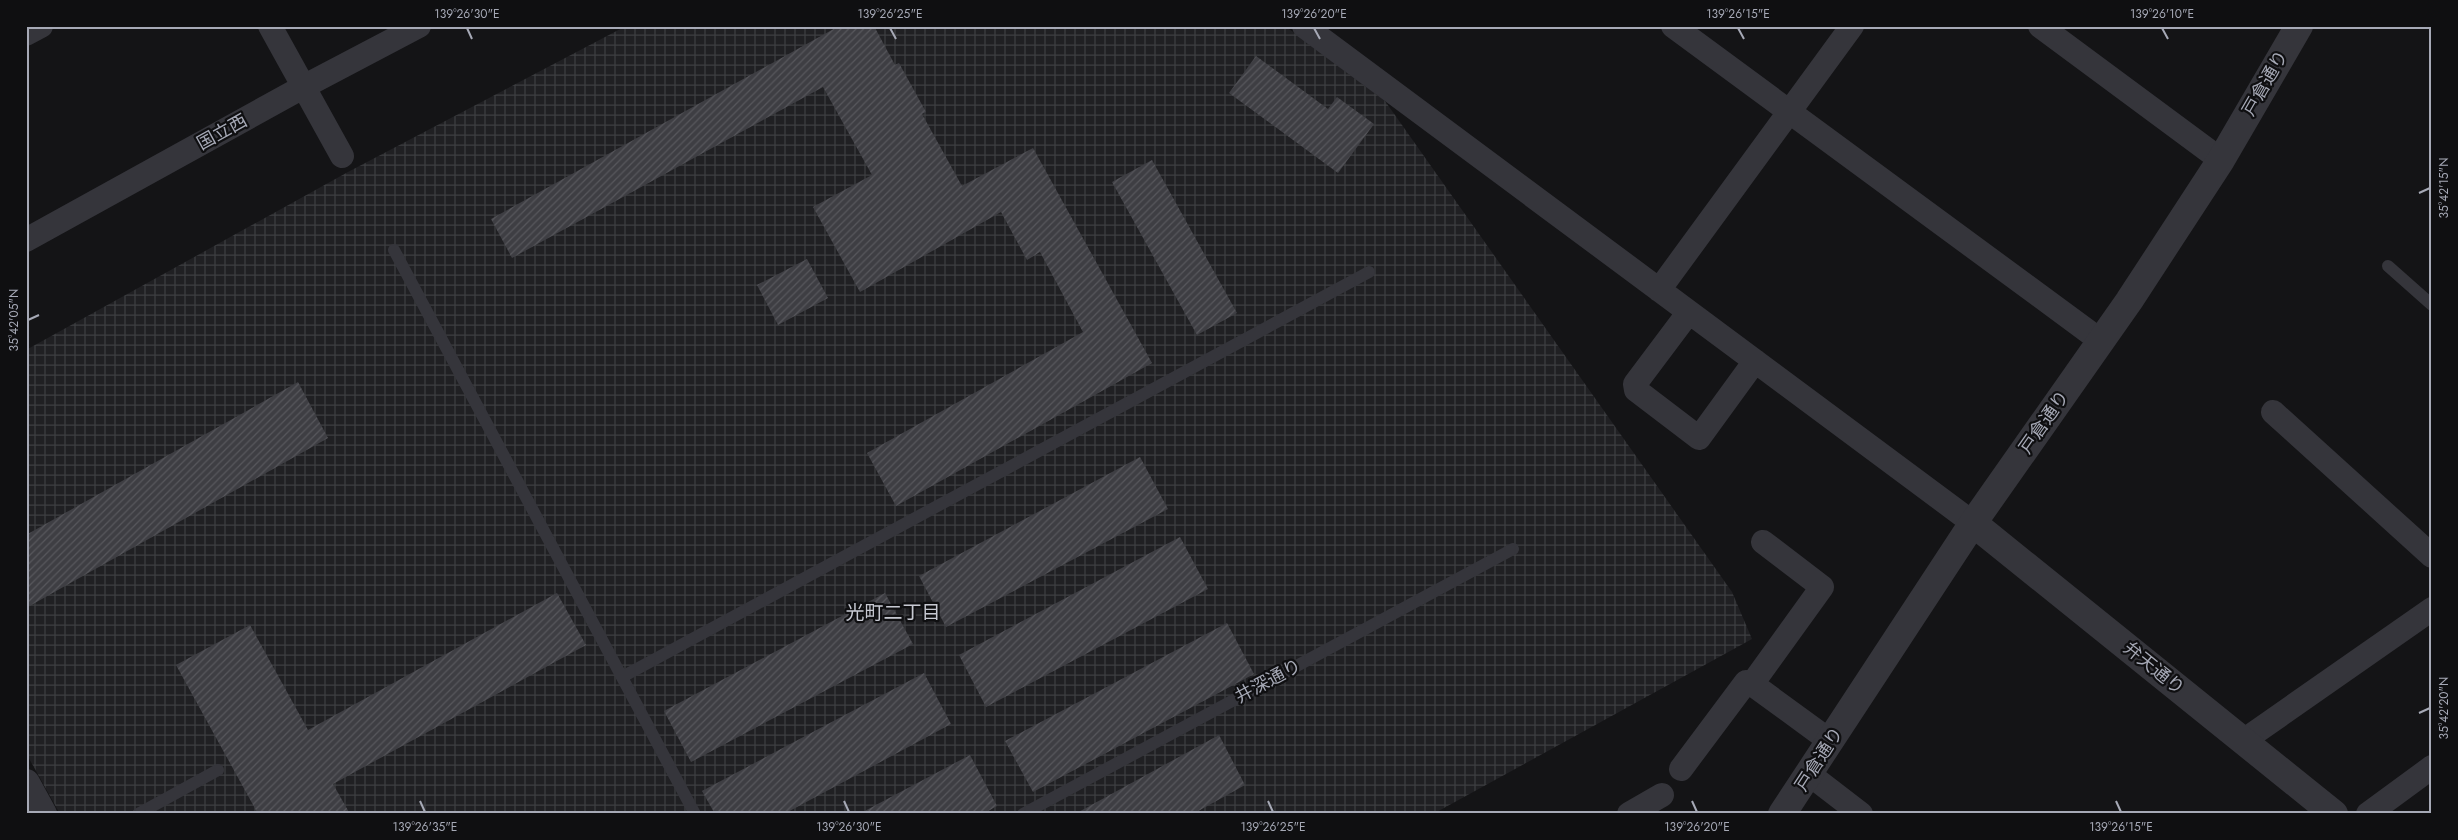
<svg xmlns="http://www.w3.org/2000/svg" width="2458" height="840" viewBox="0 0 2458 840" font-family="Jost,'Noto Sans JP',sans-serif">
	<defs>
		<pattern id="industrial-grid" width="8" height="8" patternUnits="userSpaceOnUse" patternTransform="scale(1.25)"><rect width="8" height="8" fill="#202023"/><path d="M0 4h8M4 0v8" fill="none" stroke="#3d3e41"/></pattern>
		<pattern id="building-hatch" width="6" height="6" patternUnits="userSpaceOnUse" patternTransform="scale(1.25)"><rect width="6" height="6" fill="#3e3e43"/><path d="M-1 1l2-2M0 6l6-6M5 7l2-2" fill="none" stroke="#57575c"/></pattern>
	</defs>
	<rect width="100%" height="100%" fill="#141416"/>
	<path fill="url(#industrial-grid)" d="M626,26H1285L1385,101L1732,592L1752,639L1433,814H60L26,753V350L348,172Z"/>
	<path fill="url(#building-hatch)" d="M839,26H874L895,65L899,63L926,112L922,114L962,186L1033,148L1152,363L896,506L867,453L1083,332L1040,252L1027,260L1001,212L860,292L813,207L872,175L823,87L512,258L491,219Z
		M1256,56L1328,109L1337,97L1374,124L1338,173L1229,93Z
		M1152,160L1237,313L1197,335L1112,182Z
		M807,259L828,298L778,325L757,285Z
		M298,382L328,438L26,608V535Z
		M1140,457L1168,509L946,627L919,576Z
		M1180,537L1208,589L986,707L959,655Z
		M557,593L586,645L333,784L350,814H258L176,665L250,625L308,730Z
		M885,593L913,644L691,762L664,711Z
		M1227,623L1254,674L1033,792L1005,741Z
		M924,673L951,724L784,814H715L702,791Z
		M1219,735L1245,785L1193,814H1075Z
		M970,755L997,806L983,814H859Z"/>
	<g fill="none" stroke-linecap="round" stroke-linejoin="round">
		<path stroke="#35353b" stroke-width="12" d="M394,250L695,814
			M2388,266L2432,305
			M622,677L1369,272
			M138,814L218,770
			M1023,814L1513,549"/>
		<path stroke="#35353b" stroke-width="24" d="M270,26L342,156
			M1304,26L1973,523
			M1673,26L2101,341
			M2040,26L2221,160
			M26,34L41,26
			M26,240L303,87L419,26
			M1659,290L1852,26
			M1689,312L1635,384L1636,390L1699,438L1755,361
			M2273,412L2432,556
			M1763,542L1822,587L1752,684L1830,741
			M2243,741L2432,609
			M1681,769L1746,682L1752,684
			M1809,774L1861,814
			M1629,814L1662,795
			M2368,814L2432,767"/>
		<path stroke="#35353b" stroke-width="28" d="M1973,523L2334,814
			M26,783L43,814
			M1782,814L1973,523L2129,301L2221,160L2299,26"/>
	</g>
	<path fill="none" stroke="#a6a9b6" stroke-width="2" d="M467,28L472,39M890,28L896,39M1314,28L1320,39M1738,28L1744,39M2162,28L2168,39M2419,193L2430,188M28,320L39,315M2419,713L2430,708M420,801L425,812M844,801L849,812M1268,801L1273,812M1692,801L1697,812M2116,801L2121,812"/>
	<g text-anchor="middle" dominant-baseline="central" stroke-width="4.5" stroke-linejoin="round" paint-order="stroke">
		<g font-size="18" fill="#a6a9b6" stroke="#0f0f11">
			<text transform="translate(2265 83) rotate(-60)">戸倉通り</text>
			<text transform="translate(222 132) rotate(-29)">国立西</text>
			<text transform="translate(2044 422) rotate(-55)">戸倉通り</text>
			<text transform="translate(2154 668) rotate(39)">弁天通り</text>
			<text transform="translate(1268 681) rotate(-28)">井深通り</text>
			<text transform="translate(1819 759) rotate(-57)">戸倉通り</text>
		</g>
		<g font-size="19" fill="#c7c9d2" stroke="#0f0f11">
			<text x="893" y="612">光町二丁目</text>
		</g>
	</g>
	<rect width="2458" height="840" fill="none" stroke="#0f0f11" stroke-width="55"/>
	<rect x="28" y="28" width="2402" height="784" fill="none" stroke="#a6a9b6" stroke-width="2"/>
	<g font-size="12" text-anchor="middle" fill="#a6a9b6">
		<text x="467" y="18">139°26'30"E</text>
		<text x="890" y="18">139°26'25"E</text>
		<text x="1314" y="18">139°26'20"E</text>
		<text x="1738" y="18">139°26'15"E</text>
		<text x="2162" y="18">139°26'10"E</text>
		<text transform="translate(2444 188) rotate(-90)" y="4">35°42'15"N</text>
		<text transform="translate(14 320) rotate(-90)" y="4">35°42'05"N</text>
		<text transform="translate(2444 708) rotate(-90)" y="4">35°42'20"N</text>
		<text x="425" y="831">139°26'35"E</text>
		<text x="849" y="831">139°26'30"E</text>
		<text x="1273" y="831">139°26'25"E</text>
		<text x="1697" y="831">139°26'20"E</text>
		<text x="2121" y="831">139°26'15"E</text>
	</g>
</svg>
